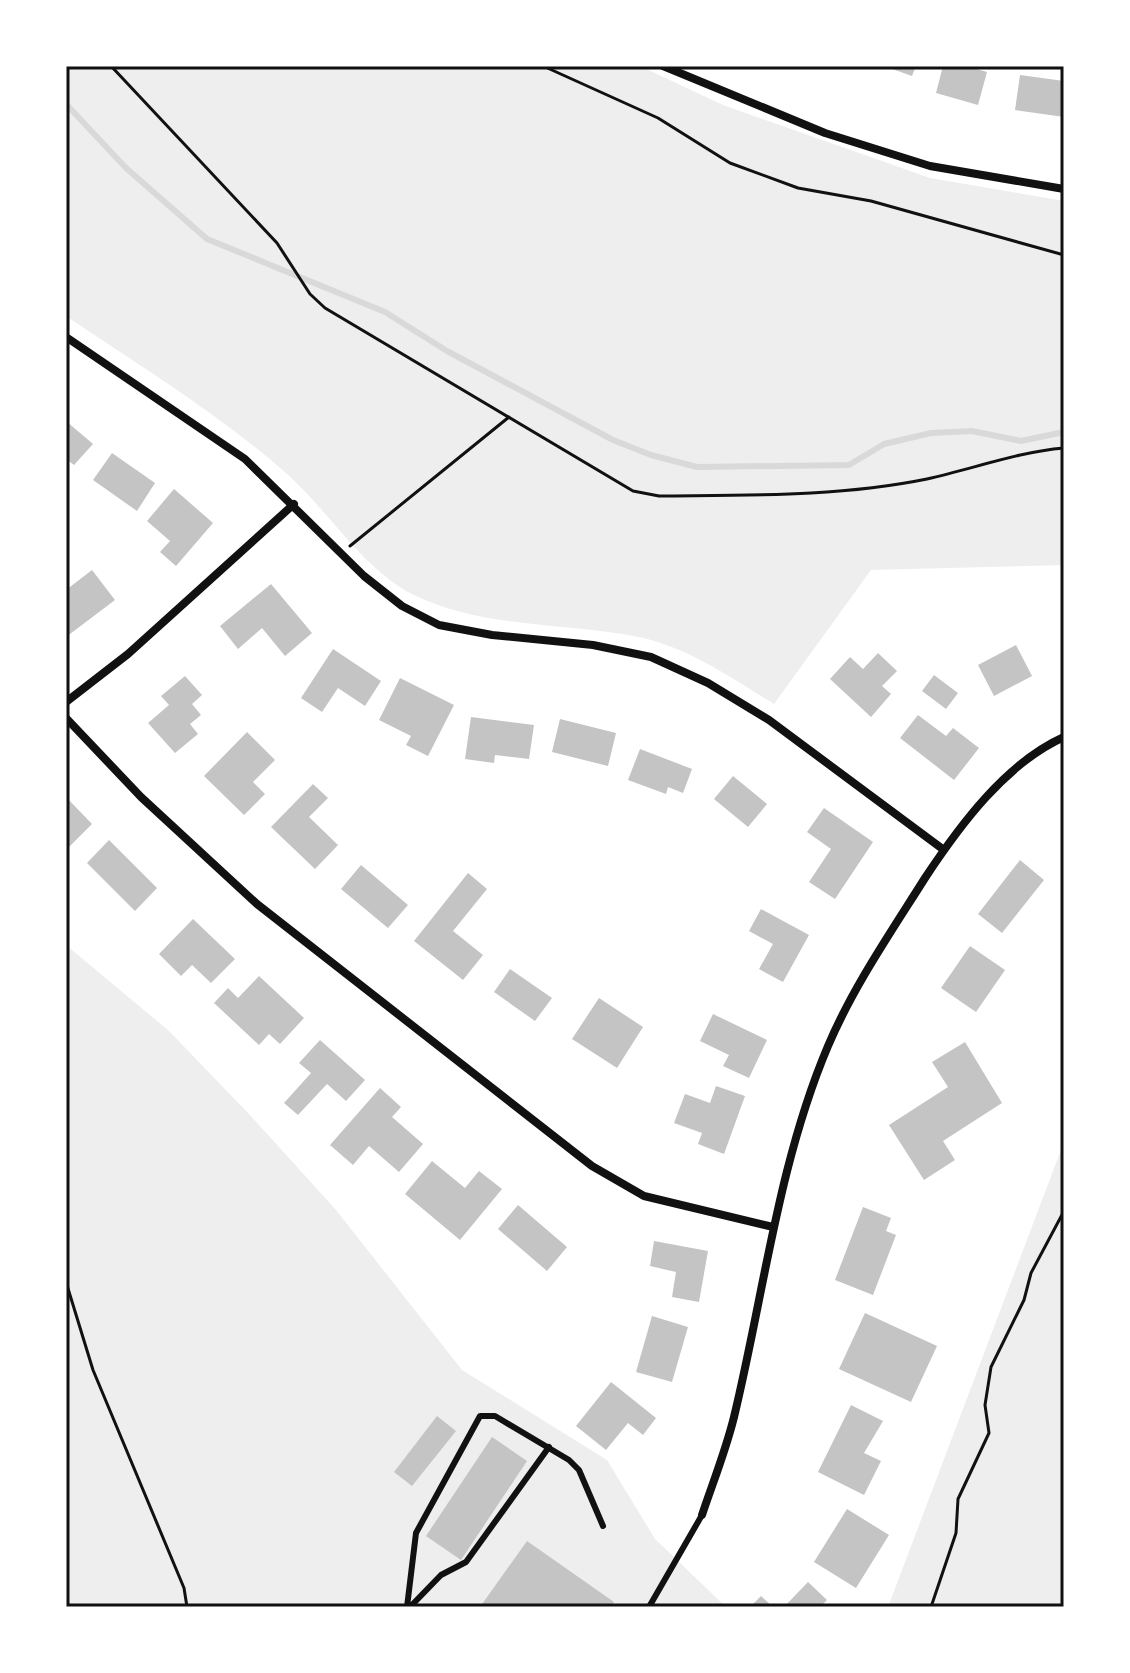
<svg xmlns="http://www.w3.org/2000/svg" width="1130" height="1673" viewBox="0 0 1130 1673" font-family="Lora,serif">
	<rect width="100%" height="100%" fill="#fff"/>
	<path fill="#eee" d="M66,66H640L723,105L930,178L1064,201V565L871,570L774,704C732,678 687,647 639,637C563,622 485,629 414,595C363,570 329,511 287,474C219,414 142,367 66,316Z
		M66,945L169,1031L248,1113L336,1210L462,1370L607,1460L655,1539L726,1607H66Z
		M1064,1142V1607H888Z"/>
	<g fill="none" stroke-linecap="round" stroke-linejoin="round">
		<path stroke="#d9d9d9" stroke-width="6" d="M66,104L126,168L207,239L385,312L447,351L613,440L651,455L697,467L849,465L884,444L931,433L972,431L1021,441L1064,432"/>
	</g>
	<path fill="#c4c4c4" d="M884,66H916L912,76Z
		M943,66H966L987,72L978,105L936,93Z
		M1020,75L1064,81V117L1015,110Z
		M66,421L93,444L74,465L66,459Z
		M112,453L155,483L137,511L93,480Z
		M174,489L213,523L176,566L160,552L170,541L147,521Z
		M92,570L115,600L66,637V590Z
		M271,584L312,633L285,656L262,628L238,649L220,626Z
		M1016,645L1032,676L994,696L978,665Z
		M333,649L381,681L365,706L338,688L322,712L301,698Z
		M878,653L897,671L882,686L891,694L871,717L830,679L850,657L863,669Z
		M934,675L958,693L946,709L922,691Z
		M185,676L202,695L192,704L201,715L190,724L198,734L175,753L148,723L169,705L161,696Z
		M400,678L454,705L428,756L406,745L411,736L379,720Z
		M918,715L946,736L953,728L979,748L954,780L900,738Z
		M471,717L534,725L529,759L495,755L494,763L465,759Z
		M560,719L616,733L608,766L552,752Z
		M247,732L275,760L253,782L265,794L244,815L204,776Z
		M640,749L692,769L683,793L668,787L666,794L628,780Z
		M733,776L767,804L748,827L714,799Z
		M313,784L328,798L309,817L338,845L315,869L271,827Z
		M66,797L92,824L66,850Z
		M824,808L873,842L835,899L809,882L831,849L807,832Z
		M109,840L157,888L135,911L87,863Z
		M1020,860L1044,880L1002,933L978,914Z
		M361,865L408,905L388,928L341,889Z
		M468,873L487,889L453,931L483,955L463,980L414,941Z
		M761,909L809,935L783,982L759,969L773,944L749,931Z
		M193,919L235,959L211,983L192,965L181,976L159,954Z
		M970,946L1005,970L976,1012L941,988Z
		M510,969L552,998L535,1021L494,992Z
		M259,976L304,1018L280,1044L269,1034L259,1045L214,1003L228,988L238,998Z
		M599,998L643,1027L617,1068L572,1039Z
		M713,1014L767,1040L749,1078L723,1066L729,1055L700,1041Z
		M320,1040L365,1080L346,1101L327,1084L298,1115L284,1103L311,1073L299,1063Z
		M965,1042L1002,1103L943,1141L955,1160L924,1180L889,1125L948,1087L932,1062Z
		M716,1086L745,1096L724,1154L698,1144L702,1133L674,1123L685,1094L710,1103Z
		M380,1088L401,1107L392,1117L423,1144L399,1172L369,1146L353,1165L330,1145Z
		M432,1161L465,1188L479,1171L502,1189L460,1240L405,1194Z
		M518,1205L567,1247L547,1271L498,1229Z
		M863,1207L891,1218L886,1231L896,1235L873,1295L835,1280Z
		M654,1241L708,1251L699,1302L672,1297L676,1272L650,1266Z
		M865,1313L937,1346L911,1402L839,1369Z
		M652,1316L688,1327L672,1382L636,1372Z
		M611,1382L656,1418L643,1435L628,1423L606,1450L576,1426Z
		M851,1405L883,1421L864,1453L881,1461L864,1495L818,1472Z
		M437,1416L456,1431L412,1486L394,1472Z
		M492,1437L527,1461L461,1560L426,1536Z
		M847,1509L889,1535L856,1588L814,1562Z
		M527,1541L614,1602L611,1607H480Z
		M808,1582L827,1600L820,1607H784Z
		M761,1596L773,1607H750Z"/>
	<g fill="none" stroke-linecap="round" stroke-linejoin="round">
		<path stroke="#111" stroke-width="3" d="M111,66L277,243L310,294L325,308L633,491L659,496C750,495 838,497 927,479C973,469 1017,452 1064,448
			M543,66L658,118L730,163L798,188L871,201L1064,255
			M350,546L509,417
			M66,1282L93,1370L184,1588L187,1607
			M931,1607L956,1533L958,1499L989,1433L985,1405L991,1367L1024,1300L1031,1273L1064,1211"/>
		<path stroke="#111" stroke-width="6" d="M407,1607L416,1533L480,1416H495L569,1460L579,1470L603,1526
			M410,1607L441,1575L466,1562L549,1447
			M649,1607L702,1515"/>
		<path stroke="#111" stroke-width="8" d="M663,66L825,133L930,166L1064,189
			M66,337L245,459L364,576L402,606L439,625L492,635L593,645L651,657L708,683L769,720L944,850
			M66,702L128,654L294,504
			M66,718L141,797L257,904L592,1166L644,1196L773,1227
			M702,1515C713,1482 726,1450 734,1417C764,1293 778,1164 828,1046C853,987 891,932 925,878C960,825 1006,763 1064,737"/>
	</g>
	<rect width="1130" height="1673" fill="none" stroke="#ffffff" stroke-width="136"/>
	<rect x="68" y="68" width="994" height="1537" fill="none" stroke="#111" stroke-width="3"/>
</svg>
